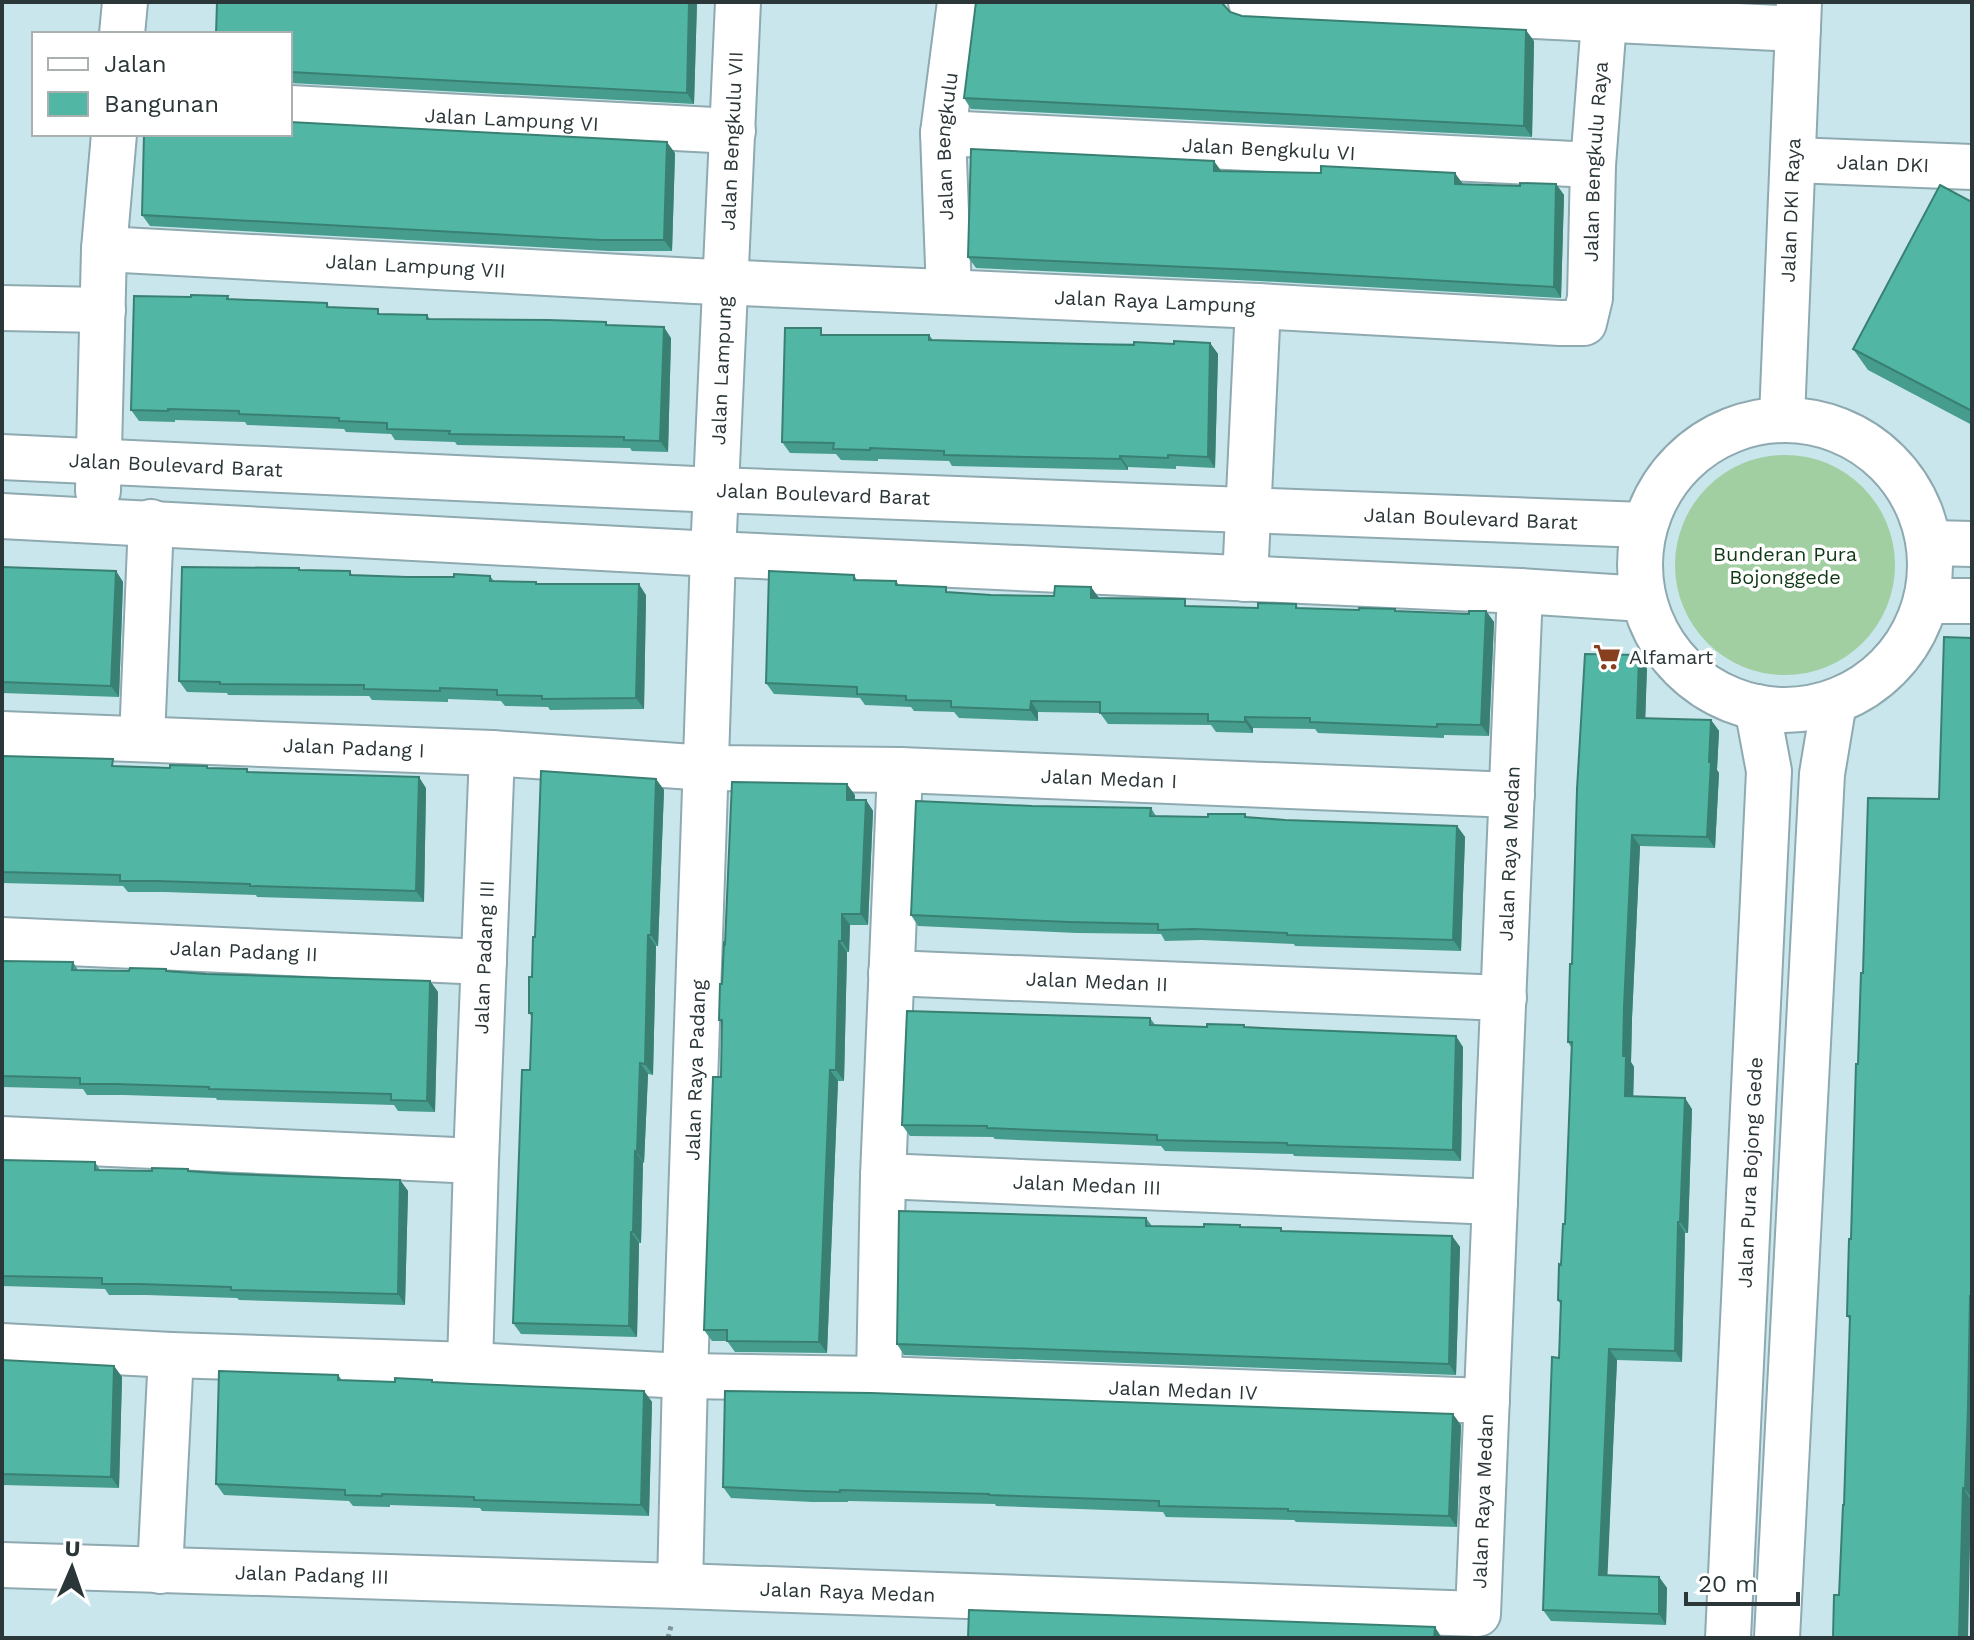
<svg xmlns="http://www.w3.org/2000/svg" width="1974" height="1640" viewBox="0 0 1974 1640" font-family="'Work Sans',sans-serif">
	<rect width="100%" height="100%" fill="#cae6ed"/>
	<path fill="#a1cfa2" d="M1675 565a110 110 0 1 1 220 0a110 110 0 1 1-220 0Z"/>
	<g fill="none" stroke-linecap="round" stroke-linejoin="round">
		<g stroke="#8ea9b0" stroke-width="48">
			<g id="minor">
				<path d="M1251,2L1798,29"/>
				<path d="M122,34L125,2"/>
				<path id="s1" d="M290,108L733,131"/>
				<path id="s2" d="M943,133L1593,165"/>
				<path id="s3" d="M1793,160L1972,167"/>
				<path id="s4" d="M104,249L695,281L1258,306L1560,323H1584L1590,298L1593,165L1604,21V2"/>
				<path id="s5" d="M949,292L943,133L960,2"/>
				<path d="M2,308L103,310"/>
				<path id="s6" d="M1782,418L1799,2"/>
				<circle cx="1785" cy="565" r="145"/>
				<path id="s7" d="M2,457L716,490L1644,525"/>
				<path d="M98,491L104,249L114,134"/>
				<path d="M2,516L713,554L1520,591L1643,599"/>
				<path d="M1931,543L1972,544"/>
				<path d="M1245,579L1258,306"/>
				<path d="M1928,601H1972"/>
				<path id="s8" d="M2,734L492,753L707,768L900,770L1512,795"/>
				<path d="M142,739L151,522"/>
				<path id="s9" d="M2,940L484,962"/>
				<path id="s10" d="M891,973L1504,998"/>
				<path d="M2,1139L476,1161"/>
				<path id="s11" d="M883,1176L1495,1202"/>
				<path id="s12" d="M2,1346L171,1355L470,1365L685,1376L879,1379L1487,1401"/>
				<path id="s13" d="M470,1365L476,1161L492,753"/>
				<path d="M879,1379L883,1176L900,770"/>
				<path id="s14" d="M2,1565L680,1586L1478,1614L1520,591"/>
				<path d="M160,1571L171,1355"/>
				<path id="s15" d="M680,1586L685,1376L713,554L738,2"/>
				<path id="s16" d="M1728,1638L1769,771L1757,707"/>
				<path d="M1777,1638L1822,774L1834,702"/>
			</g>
		</g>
		<path stroke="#809499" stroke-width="5" stroke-dasharray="4 4" stroke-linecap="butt" d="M668,1638L671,1626"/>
		<use href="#minor" stroke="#fff" stroke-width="44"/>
	</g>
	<path fill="#469d8d" d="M697,2L694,104L290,83V34Z
		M1228,10L1230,12L1242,16L1534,41L1532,137L971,109L964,98Z
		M675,153L672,251H609L150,226L142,215Z
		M1221,171L1463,184L1520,186L1556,184L1564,195L1561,298L1259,281L976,268L968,257Z
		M1972,202V425L1868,370L1853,349Z
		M228,296L229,299L327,303L329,307L382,314L427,315L430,319L606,322L608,325L671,338L668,452L632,451L630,448L457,445L455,442L395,440L391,434L346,432L344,429L247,425L245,422L175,420V422L139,421L131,410Z
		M826,335H929L933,340L1086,344L1210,343L1218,354L1215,468L1176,466V469L1128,467V470L952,466L949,461L878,459V461L841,460L836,454L790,453L782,442Z
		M2,567L116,571L123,582L119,697L2,693Z
		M299,568L301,570L350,571L352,575L407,577L490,576L494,581L536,582L538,584L646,595L644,709L550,710L548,707L505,706L501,701L448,699V702L372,700L369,696L228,695L227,693L187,692L179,681Z
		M854,575L857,580L896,581L899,585L950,593L991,595L1054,596L1091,587L1099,598L1190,606L1258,608L1296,604L1298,608L1469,614L1486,611L1494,622L1489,736L1444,735V738L1318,733L1315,729L1253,728V733L1216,732L1211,725L1108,724L1100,713L1038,712V721L959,718L954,712L914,711L911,707L865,705L860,698L774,694L766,683Z
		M1972,638V1500L1839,1595L1844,1505L1850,1320L1847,1316L1863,973L1939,799Z
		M1647,666L1645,718L1711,720L1719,731L1717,770L1719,773L1715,848L1640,846L1632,1018L1631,1062L1634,1067L1633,1096L1692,1109L1688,1233H1685L1682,1362L1617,1360L1607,1575L1659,1577L1667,1588L1666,1625L1551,1621L1543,1610L1559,1358L1561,1305L1558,1300L1565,1224L1571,1047L1568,1042L1572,964Z
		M2,756L118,766L247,769L249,772L426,788L424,902L257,897L256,895L164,892H128L123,886L2,883Z
		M656,779L664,790L658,946H656L653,1075L648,1074L644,1163L643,1162L641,1243H639L637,1337L521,1334L513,1323L530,1070L532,1017L529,1013L535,937Z
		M855,795V800H866L873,811L868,925H850L849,952H847L844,1081H838L827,1353L735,1352L727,1341H712L704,1330L721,1077L722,1024L719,1020L725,944Z
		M1032,806L1151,808L1156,816L1208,817L1245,814L1247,817L1285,820L1457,826L1465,837L1461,951L1295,946L1294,944L1202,940L1165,941L1161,934L1077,933L918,926L911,915Z
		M2,961L73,962L78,970L168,971L206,974L430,981L438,992L435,1112L398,1111L394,1105L217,1100L216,1098L124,1095H87L83,1089L2,1087Z
		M1150,1018L1156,1026L1207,1027H1245L1463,1047L1461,1161L1294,1156L1293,1154L1165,1151L1161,1146L995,1139L993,1137L910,1136L902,1125Z
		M2,1160L95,1162L100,1170L190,1171L400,1180L408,1191L405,1305L239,1300L237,1298L146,1295H109L105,1289L2,1286Z
		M1146,1218L1152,1226L1281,1228L1283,1231L1452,1236L1460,1247L1456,1375L904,1355L897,1344Z
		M2,1360L114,1366L122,1377L119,1488L2,1485Z
		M338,1375L342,1380L395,1382H433L644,1391L652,1402L649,1516L482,1511L480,1508L390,1505V1507L353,1506L349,1501L224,1495L216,1484Z
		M1461,1425L1457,1527L1296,1522L1294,1520L1166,1517L1163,1512L996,1506L995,1504L848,1501V1502H812L731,1498L723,1487Z"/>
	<path fill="#398073" d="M689,2H697L694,104L687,93Z
		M1526,30L1534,41L1532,137L1524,126Z
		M667,142L675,153L672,251L664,240Z
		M1214,161L1222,172L1214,171Z
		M1455,173L1463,184V195L1455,184Z
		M1556,184L1564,195L1561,298L1554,287Z
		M664,327L671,338L668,452L660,441Z
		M1210,343L1218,354L1215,468L1208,457Z
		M1120,456L1128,467V470L1120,459Z
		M116,571L123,582L119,697L111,686Z
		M639,584L646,595L644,709L636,698Z
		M1091,587L1099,598H1091Z
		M1486,611L1494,622L1489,736L1481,725Z
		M1639,655L1647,666L1645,729L1637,718Z
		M1031,701L1038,712V721L1030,710Z
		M1245,717L1253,728V733L1245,722Z
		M1711,720L1719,731L1717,770L1719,773L1715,848L1707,837Z
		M419,777L426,788L424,902L416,891Z
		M656,779L664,790L658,946L651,935Z
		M847,784L855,795L854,810L847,800Z
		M866,800L873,811L868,925L861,914Z
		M1457,826L1465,837L1461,951L1453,940Z
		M1632,835L1640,846L1632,1018L1631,1062L1634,1067L1633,1107L1625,1096L1623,1056L1624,1007Z
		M842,914L850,925L849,952L842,941Z
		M648,935L656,946L653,1075L645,1064Z
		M839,941L847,952L844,1081L836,1070Z
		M430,981L438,992L435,1112L427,1101Z
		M1456,1036L1463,1047L1461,1161L1453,1150Z
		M640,1063L648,1074L644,1163L637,1152Z
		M830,1070L838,1081L827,1353L819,1342Z
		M1685,1098L1692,1109L1688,1233L1680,1222Z
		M635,1151L643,1162L641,1243L633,1232Z
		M400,1180L408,1191L405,1305L398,1294Z
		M1678,1222L1685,1233L1682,1362L1675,1351Z
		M631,1232L639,1243L637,1337L629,1326Z
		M1452,1236L1460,1247L1456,1375L1449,1364Z
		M1970,1296L1972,1299V1499L1965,1489Z
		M1609,1349L1617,1360L1607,1586L1599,1575Z
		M114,1366L122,1377L119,1488L111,1477Z
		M644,1391L652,1402L649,1516L641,1505Z
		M1453,1414L1461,1425L1457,1527L1449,1516Z
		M1963,1488L1971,1500L1968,1638H1959Z
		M1659,1577L1667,1588L1666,1625L1659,1614Z
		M1435,1627L1442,1638H1434Z"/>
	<path fill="#51b7a4" stroke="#398073" stroke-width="2" d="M217,2H689L687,93L290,72V34H216Z
		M976,2H1221L1230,12L1242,16L1526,30L1524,126L964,98Z
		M290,122L667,142L664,240H601L142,215L144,134H290Z
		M971,149L1214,161V171L1321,173V166L1455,173V184L1520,186V183L1556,184L1554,287L1252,270L968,257Z
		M1940,185L1972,202V411L1853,349Z
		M191,295L228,296L227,299L327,303V307L378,309V314L427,315V319L549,320L606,322V325L664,327L660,441L624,440V437L449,434L450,431L387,429V423L339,421V418L239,414V411L168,409V411L131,410L134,296L191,297Z
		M785,328H821V335H929V340L1086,344L1134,345V342L1174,344V341L1210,343L1208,457L1168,455V458L1120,456V459L944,455V451L870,448V450L833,449L834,443L782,442Z
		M2,567L116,571L111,686L2,682Z
		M182,567L299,568V570L350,571V575L407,577H454V574L490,576V581L536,582V584H639L636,698L542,699V696L497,695V690L440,688V691L364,689V685L220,684V682L179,681Z
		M769,571L854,575V580L896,581V585L946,587V592L991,595L1054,596L1055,586L1091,587V598L1185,599V606L1258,608V603L1296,604V608L1359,610V608L1395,609V611L1469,614V611H1486L1481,725L1437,724V727L1310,722V718L1245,717V722L1208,721V714L1100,713V702L1031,701L1030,710L951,707V701L906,700V696L857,694V687L766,683Z
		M1944,637L1972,638V1296H1970L1968,1408L1965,1489L1963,1488L1959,1638H1833L1834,1595H1839L1843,1505H1844L1850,1316H1847L1848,1275L1849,1239H1851L1856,1064H1858L1861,973H1863L1868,798L1939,799Z
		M1585,654L1639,655L1637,718L1711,720L1709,762H1711L1707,837L1632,835L1624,1007L1623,1056H1626L1625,1096L1685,1098L1680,1222H1678L1675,1351L1609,1349L1599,1575L1659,1577V1614L1543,1610L1552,1357L1559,1358L1561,1301L1558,1300L1559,1264L1561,1265L1563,1224H1565L1572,1042H1568L1569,1001L1570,964H1572L1577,789Z
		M2,756L113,759L112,766L170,768V765L207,766V768L247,769V772L419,777L416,891L250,886V884L157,881H120V875L2,872Z
		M541,771L656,779L651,935H648L645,1064L640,1063L637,1152L635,1151L633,1232H631L629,1326L513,1323L522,1070H530L532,1013H529V977H532L533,937H535Z
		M732,782L847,784V800H866L861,914H842V941H839L836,1070H830L819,1342L727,1341V1330H704L713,1077H721L722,1020H719L720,984H722L724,943L725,944Z
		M916,801L1032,806L1151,808L1150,816L1208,817V814H1245V817L1285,820L1457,826L1453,940L1287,935V933L1194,929L1158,930V924L1069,922L911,915Z
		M2,961L73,962L72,970L129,971L130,968L166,969V971L206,974L430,981L427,1101L391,1100V1094L209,1089V1087L116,1084H80V1078L2,1076Z
		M907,1011L1150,1018V1025L1207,1027V1024L1244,1025V1027L1284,1029L1456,1036L1453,1150L1287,1145V1143L1157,1140V1135L987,1128V1126L902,1125Z
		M2,1160L95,1162V1170L152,1171V1168L188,1169V1171L229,1174L400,1180L398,1294L231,1290V1287L138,1284H102V1278L2,1276Z
		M899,1211L1146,1218V1226L1204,1227V1224L1240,1225V1227L1281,1228V1231L1452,1236L1449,1364L897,1344Z
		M2,1360L114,1366L111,1477L2,1474Z
		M219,1371L338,1375V1380L395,1382V1378L432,1380V1382L472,1384L644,1391L641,1505L474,1500V1497L382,1494V1496L345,1495V1490L216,1484Z
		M725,1391L871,1393L1453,1414L1449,1516L1288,1511V1509L1159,1506V1501L989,1495V1494L840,1490V1492L804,1491L723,1487Z
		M969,1610L1435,1627L1434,1638H968Z"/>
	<defs>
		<g id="supermarket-bare" transform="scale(2.16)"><path d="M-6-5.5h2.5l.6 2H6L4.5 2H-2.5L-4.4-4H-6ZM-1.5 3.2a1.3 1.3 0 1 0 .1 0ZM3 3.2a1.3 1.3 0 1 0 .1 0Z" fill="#873f1f" stroke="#fff" stroke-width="2.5" paint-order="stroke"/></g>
	</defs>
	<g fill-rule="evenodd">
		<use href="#supermarket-bare" x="1607" y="657"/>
	</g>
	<g text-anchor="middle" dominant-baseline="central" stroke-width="7" stroke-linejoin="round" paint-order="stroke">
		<g font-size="20" fill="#2b3638" stroke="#fff">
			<text stroke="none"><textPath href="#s1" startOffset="222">Jalan Lampung VI</textPath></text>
			<text stroke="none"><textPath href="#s15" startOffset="1446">Jalan Bengkulu VII</textPath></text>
			<text stroke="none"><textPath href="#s5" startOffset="146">Jalan Bengkulu</textPath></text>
			<text stroke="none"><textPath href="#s2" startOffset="326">Jalan Bengkulu VI</textPath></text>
			<text stroke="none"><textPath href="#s4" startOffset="1644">Jalan Bengkulu Raya</textPath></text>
			<text stroke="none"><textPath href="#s3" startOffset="90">Jalan DKI</textPath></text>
			<text stroke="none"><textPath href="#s6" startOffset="208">Jalan DKI Raya</textPath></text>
			<text stroke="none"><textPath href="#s4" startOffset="312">Jalan Lampung VII</textPath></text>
			<text stroke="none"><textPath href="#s4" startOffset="1052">Jalan Raya Lampung</textPath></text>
			<text stroke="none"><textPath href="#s15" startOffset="1216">Jalan Lampung</textPath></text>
			<text stroke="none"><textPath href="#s7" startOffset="174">Jalan Boulevard Barat</textPath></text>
			<text stroke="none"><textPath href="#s7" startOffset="822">Jalan Boulevard Barat</textPath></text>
			<text stroke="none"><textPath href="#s7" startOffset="1470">Jalan Boulevard Barat</textPath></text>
			<text stroke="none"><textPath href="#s8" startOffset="352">Jalan Padang I</textPath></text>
			<text stroke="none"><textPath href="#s8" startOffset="1108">Jalan Medan I</textPath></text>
			<text stroke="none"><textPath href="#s14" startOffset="2238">Jalan Raya Medan</textPath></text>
			<text stroke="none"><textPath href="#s9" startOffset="242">Jalan Padang II</textPath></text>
			<text stroke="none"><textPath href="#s13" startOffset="408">Jalan Padang III</textPath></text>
			<text stroke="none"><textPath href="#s10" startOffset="206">Jalan Medan II</textPath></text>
			<text stroke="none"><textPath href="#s15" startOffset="516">Jalan Raya Padang</textPath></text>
			<text stroke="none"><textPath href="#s16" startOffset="466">Jalan Pura Bojong Gede</textPath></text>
			<text stroke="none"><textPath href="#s11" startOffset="204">Jalan Medan III</textPath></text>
			<text stroke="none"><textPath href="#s12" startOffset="1182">Jalan Medan IV</textPath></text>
			<text stroke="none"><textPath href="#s14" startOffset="1590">Jalan Raya Medan</textPath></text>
			<text stroke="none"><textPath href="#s14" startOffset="310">Jalan Padang III</textPath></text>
			<text stroke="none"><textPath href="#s14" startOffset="846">Jalan Raya Medan</textPath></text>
		</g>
		<g font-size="20" fill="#0f3914" stroke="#fff">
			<text x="1785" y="554">Bunderan Pura<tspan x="1785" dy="23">Bojonggede</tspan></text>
		</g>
		<g font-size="20" fill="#2b3638" stroke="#fff" text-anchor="start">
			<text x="1629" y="657">Alfamart</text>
		</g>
	</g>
	<rect width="1974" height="1640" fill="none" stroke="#2b3638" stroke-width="8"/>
	<rect x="32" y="32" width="260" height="104" fill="#ffffff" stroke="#aaafaf" stroke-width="2"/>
	<rect x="48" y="58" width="40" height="12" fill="#ffffff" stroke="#aaafaf" stroke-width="2"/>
	<text x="104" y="72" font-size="24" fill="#2b3638">Jalan</text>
	<rect x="48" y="92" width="40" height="24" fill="#51b7a4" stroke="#aaafaf" stroke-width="2"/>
	<text x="104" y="112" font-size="24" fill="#2b3638">Bangunan</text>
	<g transform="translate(72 1568) rotate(2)" stroke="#ffffff" stroke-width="6" paint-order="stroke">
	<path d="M0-6L14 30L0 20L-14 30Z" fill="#2b3638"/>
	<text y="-12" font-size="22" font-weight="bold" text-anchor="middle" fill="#2b3638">U</text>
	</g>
	<path d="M1686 1592v12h112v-12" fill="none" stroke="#2b3638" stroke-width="4"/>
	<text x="1698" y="1592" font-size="24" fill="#2b3638" stroke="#ffffff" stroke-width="6" paint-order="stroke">20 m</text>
</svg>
